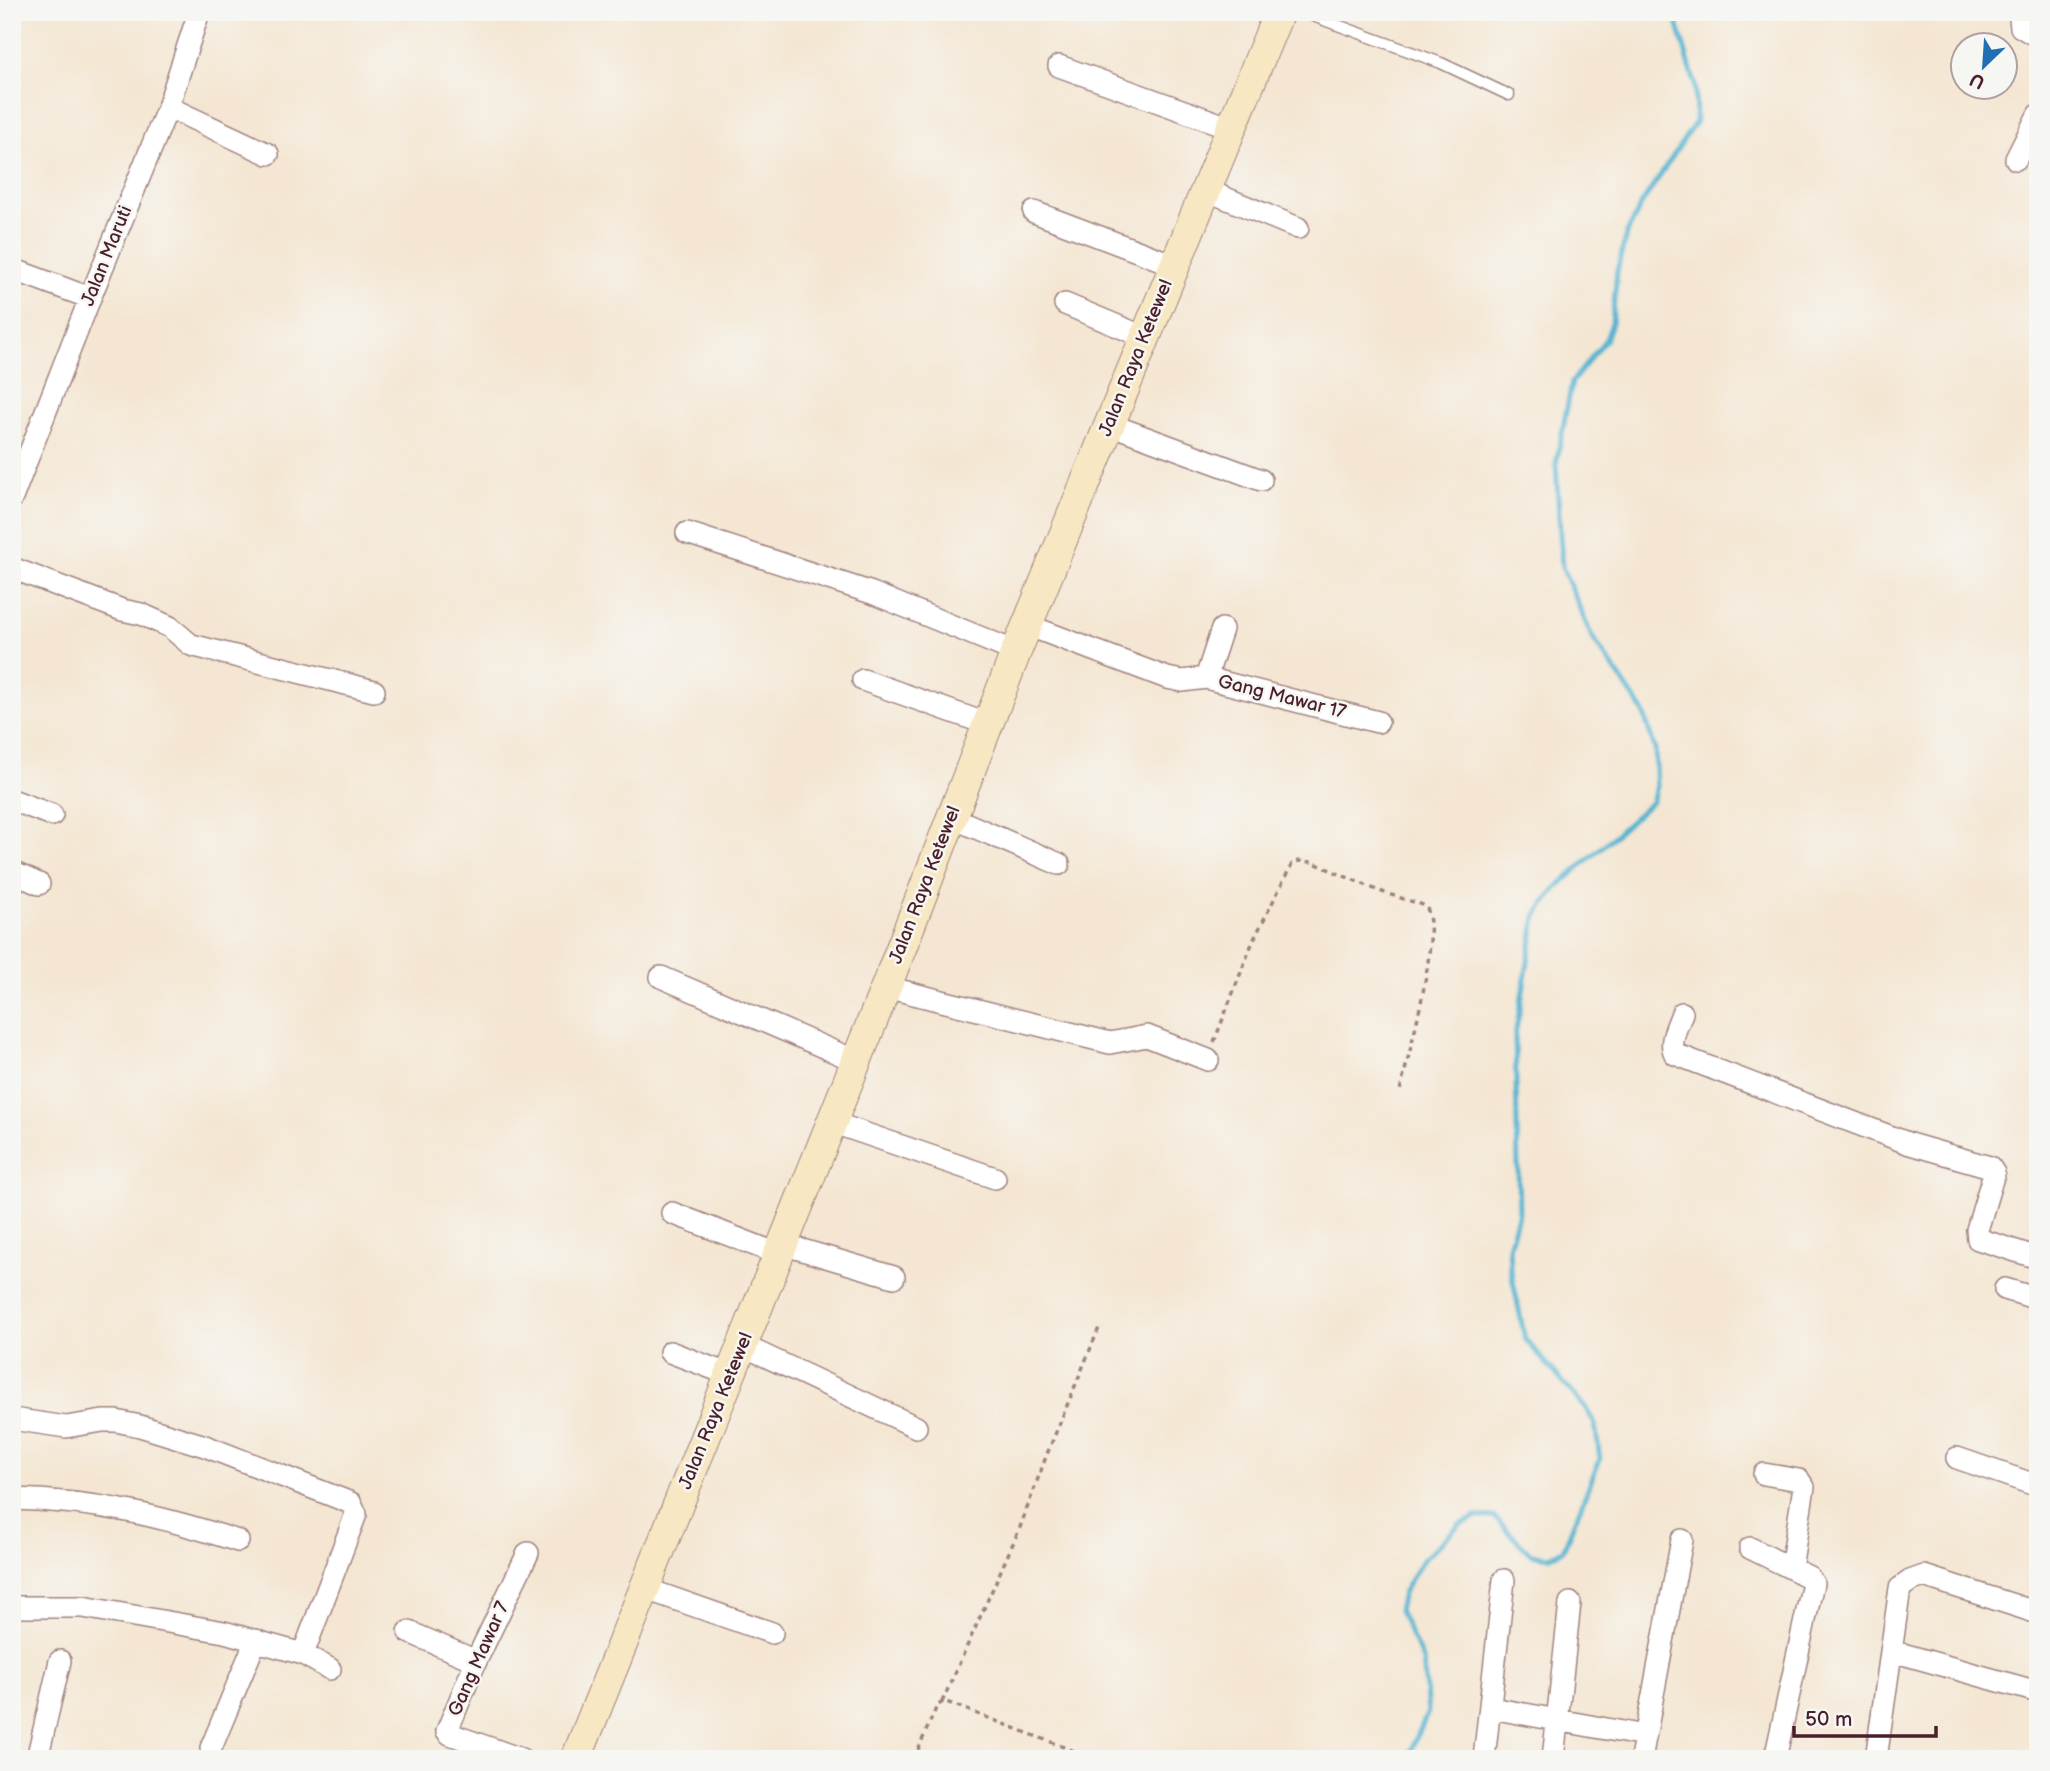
<svg xmlns="http://www.w3.org/2000/svg" width="2050" height="1771" viewBox="0 0 2050 1771" font-family="'Balsamiq Sans',sans-serif">
	<rect width="100%" height="100%" fill="#f6f6f2"/>
	<filter id="ink" filterUnits="userSpaceOnUse"><feTurbulence type="fractalNoise" baseFrequency=".0143" numOctaves="2"/><feDisplacementMap in="SourceGraphic" scale="14" xChannelSelector="R" yChannelSelector="G"/><feConvolveMatrix kernelMatrix="1 2 1 2 8 2 1 2 1" color-interpolation-filters="sRGB"/></filter>
	<filter id="wash" filterUnits="userSpaceOnUse"><feTurbulence type="fractalNoise" baseFrequency=".00686" numOctaves="4" result="noise"/><feDisplacementMap in="SourceGraphic" scale="28" xChannelSelector="R" yChannelSelector="G"/><feGaussianBlur stdDeviation="1.57" result="paint"/><feColorMatrix in="noise" values="0 0 0 0 0 0 0 0 0 0 0 0 0 0 0 0 0 1.4 0 .05"/><feComposite in="paint" operator="in"/></filter>
	<g filter="url(#wash)">
		<rect width="100%" height="100%" fill="#f4e6d2"/>
		<g fill="none" stroke-linecap="round" stroke-linejoin="round">
			<path stroke="#52b4d1" stroke-width="5" d="M1407,1759L1428,1712L1423,1660L1399,1610L1403,1593L1421,1562L1459,1525L1476,1517H1494L1531,1554L1549,1557L1563,1550L1600,1459L1595,1424L1585,1407L1525,1339L1510,1266L1509,1247L1519,1212L1515,1036L1536,916L1556,888L1652,802L1657,786L1655,749L1643,711L1592,637L1562,567L1556,464L1572,382L1606,339L1612,323L1617,271L1626,235L1642,203L1696,121L1695,84L1674,12"/>
		</g>
	</g>
	<g filter="url(#ink)">
		<g fill="none" stroke-linecap="round" stroke-linejoin="round">
			<g stroke="#9f827e" stroke-width="13">
				<path id="lane" d="M1302,12L1441,63L1509,95"/>
			</g>
			<g stroke="#9f827e" stroke-width="24">
				<path id="street" d="M2023,12L2020,18L2021,27L2038,37
					M1059,66L1231,128
					M168,107L268,154
					M2016,159L2038,115
					M1206,190L1298,228
					M1034,212L1174,265
					M12,269L90,298
					M1065,304L1144,337
					M1109,424L1261,480
					M12,498L90,298L168,107L199,12
					M687,533L872,593L1016,652
					M12,568L122,610L141,614L170,627L191,645L374,691
					M1027,625L1167,678L1182,681L1206,678L1378,722
					M1206,678L1222,629
					M863,680L987,724
					M12,800L52,815
					M951,817L1059,864
					M12,872L39,884
					M661,977L856,1061
					M886,987L1110,1043L1147,1036L1208,1060
					M1682,1013C1678,1025 1668,1042 1675,1054L1910,1144L1990,1167L1994,1173L1977,1230L1978,1239L2038,1258
					M831,1122L995,1178
					M672,1213L778,1254
					M782,1244L894,1277
					M2005,1289L2038,1299
					M742,1345L916,1427
					M670,1352L730,1375
					M12,1419L66,1427L103,1421H116L140,1426L205,1446L351,1503L356,1514L303,1654
					M1957,1458L2038,1486
					M1764,1474L1799,1480L1804,1487L1791,1568
					M12,1499C97,1501 158,1515 238,1541
					M1750,1548L1809,1577L1813,1583L1775,1759
					M646,1589L772,1633
					M12,1607H83L224,1632L303,1654L330,1669
					M409,1632L476,1661
					M1892,1651L2038,1692
					M1491,1708L1645,1736
					M211,1748L256,1640
					M37,1759L60,1661
					M521,1759L450,1734L447,1731L476,1661L528,1553
					M1484,1759L1504,1580
					M1553,1759L1570,1603
					M1641,1759L1682,1540
					M1876,1759L1900,1588L1910,1581L1924,1576L2038,1613"/>
			</g>
			<g stroke="#9f827e" stroke-width="32">
				<path id="secondary" d="M576,1759L886,987L1016,652L1279,12"/>
			</g>
			<path stroke="#9f827e" stroke-width="3.5" stroke-dasharray="5 5" stroke-linecap="butt" d="M1214,1042L1253,941L1292,864L1298,861L1312,862L1379,891L1426,906C1442,937 1409,1052 1400,1091
				M942,1702L1019,1530L1047,1454L1099,1328
				M914,1759L937,1706L944,1701L1095,1759"/>
			<use href="#lane" stroke="#fff" stroke-width="10"/>
			<use href="#street" stroke="#fff" stroke-width="21"/>
			<use href="#secondary" stroke="#f7e8c3" stroke-width="30"/>
		</g>
	</g>
	<g text-anchor="middle" dominant-baseline="central" stroke-width="5" stroke-linejoin="round" paint-order="stroke">
		<g font-size="19" fill="#4a1f2b" stroke="#f6f6f2">
			<text transform="translate(107 256) rotate(-68)">Jalan Maruti</text>
			<text transform="translate(1136 358) rotate(-68)">Jalan Raya Ketewel</text>
			<text transform="translate(1282 697) rotate(14)">Gang Mawar 17</text>
			<text transform="translate(925 885) rotate(-69)">Jalan Raya Ketewel</text>
			<text transform="translate(716 1411) rotate(-68)">Jalan Raya Ketewel</text>
			<text transform="translate(479 1659) rotate(-66)">Gang Mawar 7</text>
		</g>
	</g>
	<rect width="2050" height="1771" fill="none" stroke="#f6f6f2" stroke-width="42"/>
	<g transform="translate(1984 66) rotate(205)"><circle r="33" fill="#f6f6f2" stroke="#b1a0a2" stroke-width="2"/>
	<path d="M0-5L12 26L0 18L-12 26Z" fill="#1f6fb2"/>
	<text y="-10" font-size="19" font-weight="bold" text-anchor="middle" fill="#4a1f2b">U</text>
	</g>
	<path d="M1794 1726v10h142v-10" fill="none" stroke="#4a1f2b" stroke-width="3.5"/>
	<text x="1805" y="1726" font-size="21" fill="#4a1f2b" stroke="#f6f6f2" stroke-width="5" paint-order="stroke">50 m</text>
</svg>
